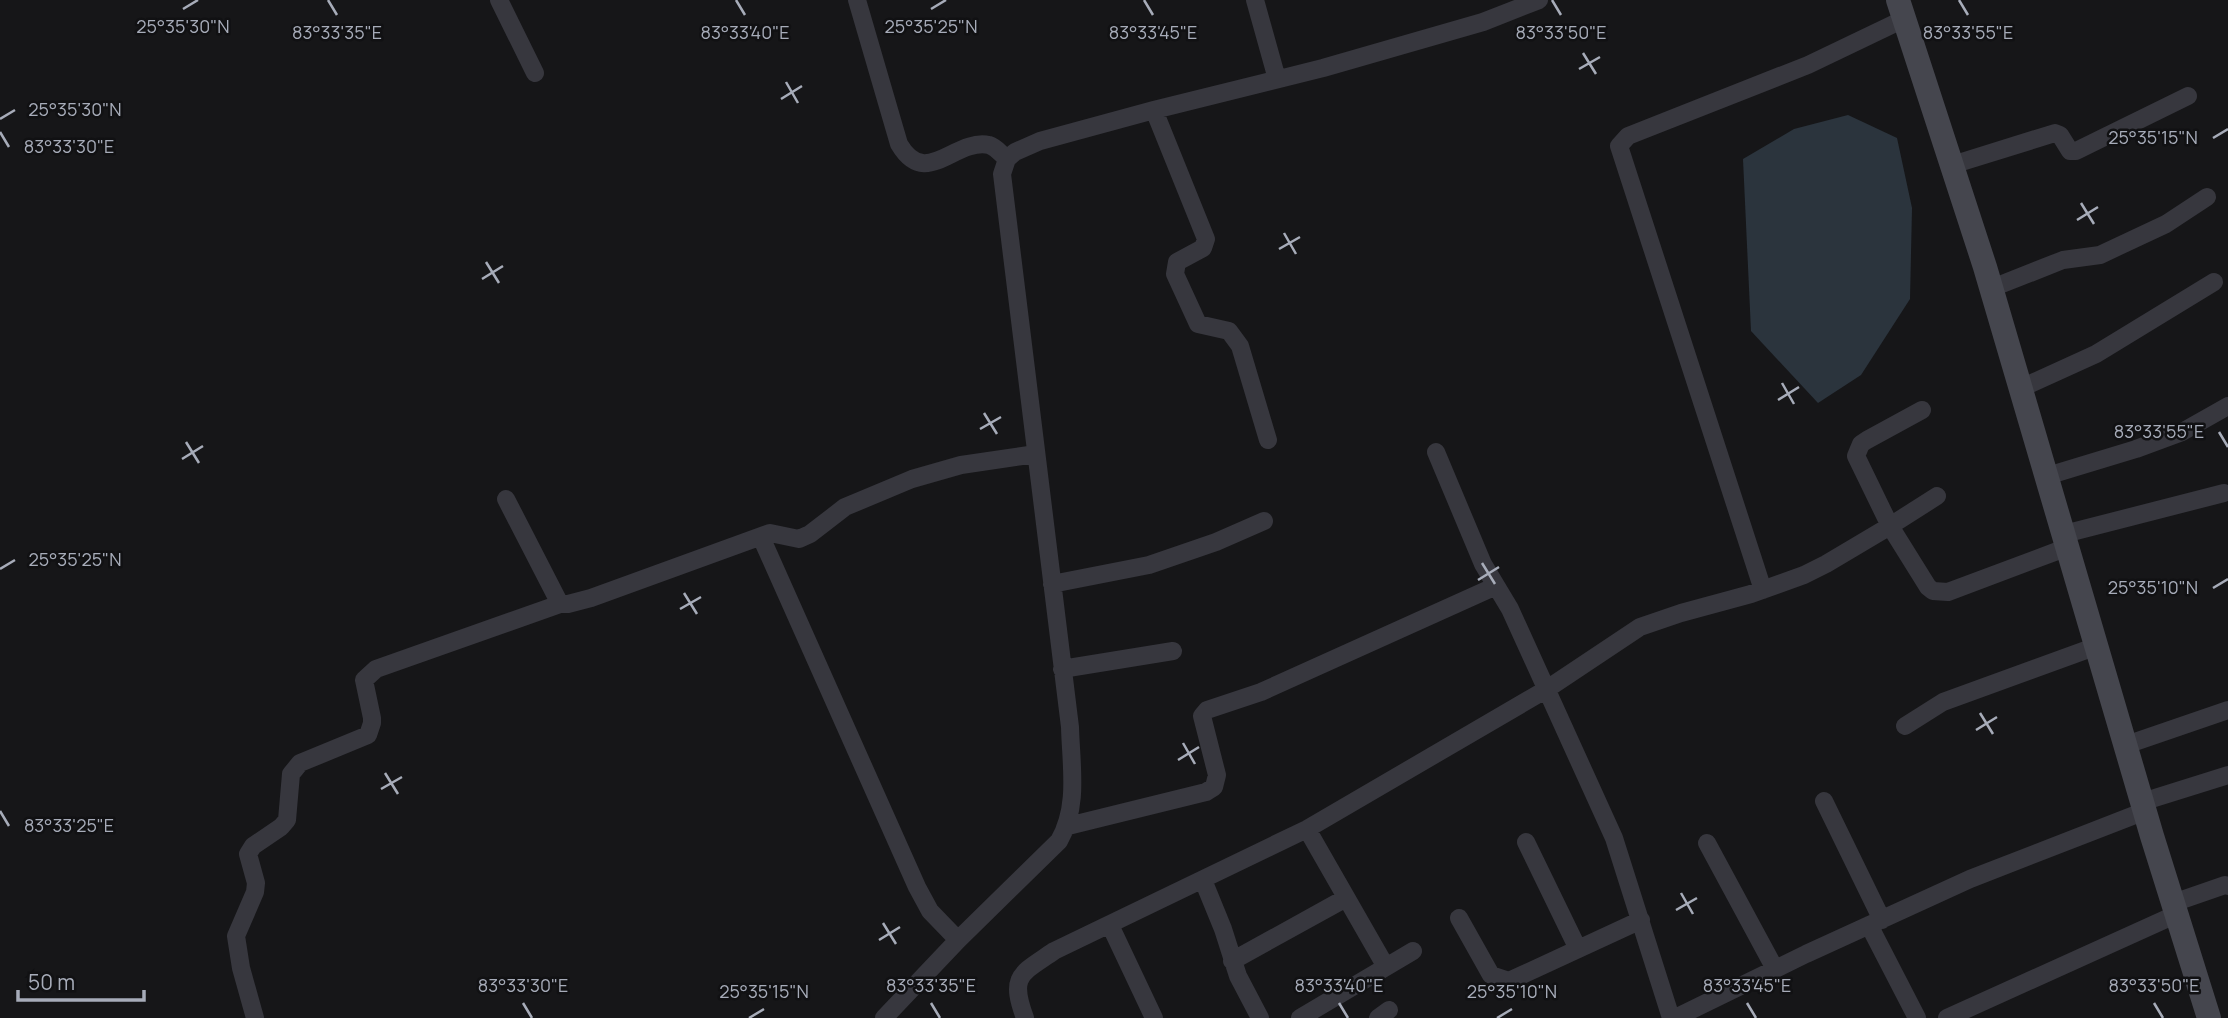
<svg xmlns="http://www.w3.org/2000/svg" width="2228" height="1018" viewBox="0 0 2228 1018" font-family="Manrope,sans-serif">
	<rect width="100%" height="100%" fill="#161618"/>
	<path fill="#2b343d" d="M1848,115L1897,138L1912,208L1910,299L1861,375L1818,403L1751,331L1743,159L1794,129Z"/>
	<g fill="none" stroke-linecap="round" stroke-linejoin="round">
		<path stroke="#37373e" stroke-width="18" d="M499,0L535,73
			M857,0L899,144C926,190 954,138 989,145C996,147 1001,154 1007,159
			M1255,0L1277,79
			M1154,110L1206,239L1203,248L1177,262L1175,274L1198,324L1229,331L1240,346L1268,440
			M1952,165L2055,133L2060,135L2070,151H2076L2188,96
			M1992,288L2063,260L2100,255L2166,224L2207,197
			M2021,388L2096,354L2214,282
			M1922,410L1867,440L1861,444L1856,456L1890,526L1928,587L1933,591L1948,592L2068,547
			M1436,452L1483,564L1510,609L1614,838L1671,1018
			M2047,476L2136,449L2182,432L2228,406
			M506,499L560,604H568L591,598L770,533L799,539L810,534L845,507L912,479L961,465L1036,454
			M2064,534L2224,493
			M761,537L917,887L930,911L958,940
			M1052,584L1149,565L1216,542L1264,521
			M1763,590L1619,146L1628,136L1808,65L1904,19
			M1062,669L1173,651
			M1905,726L1943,702L2097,646
			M2126,745L2228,710
			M1824,801L1882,920
			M2142,802L2228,775
			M1068,826L1206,792L1214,787L1217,775L1202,716L1207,710L1261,692L1496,586
			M1307,829L1386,967
			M1526,842L1578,949
			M1707,843L1775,969
			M1203,880L1223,929L1238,976L1260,1018
			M2173,903L2225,885L2228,886
			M1459,918L1491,975L1509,981L1641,920
			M1110,925L1154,1018
			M1869,925L1917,1018
			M1232,961L1346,898
			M255,1018L241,968L236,936L255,892L256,883L248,854L253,846L281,827L287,820L291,774L300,763L368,735L372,723V718L364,680L376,669L560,604
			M884,1018L958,940L1059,841C1079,806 1071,766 1070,727L1002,174L1007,159L1015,152L1040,141L1154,110L1323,68L1483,22L1539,0
			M1025,1018C1009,975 1021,974 1054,951L1307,829L1547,689L1640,627L1681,613L1751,594L1804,575L1826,564L1890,526L1937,496
			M1300,1018L1413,951
			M1378,1018L1389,1010
			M1675,1018L1806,954L1970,879L2145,811
			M1947,1018L2177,914"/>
		<path stroke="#45464e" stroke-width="24" d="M1898,0L1985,267L2152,836L2209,1018"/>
	</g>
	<path fill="none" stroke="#a7acb9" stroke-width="2.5" d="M328,0L337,15M736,0L745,15M1144,0L1153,15M1552,0L1561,15M1959,0L1968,15M183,9L198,0M931,9L946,0M1583,53L1596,74M1579,69L1600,57M786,82L798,103M781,99L802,86M0,119L15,110M0,132L9,147M2213,138L2228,129M2081,203L2094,224M2077,220L2098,207M1284,233L1296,254M1279,249L1300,237M486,262L499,283M482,279L503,266M1782,383L1794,404M1778,400L1799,387M984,413L997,434M980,429L1001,417M2219,432L2228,447M186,442L199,463M182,459L203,446M1482,563L1495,584M0,569L15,560M1478,580L1499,567M2213,588L2228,579M684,593L697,614M680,609L701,597M1980,713L1993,734M1976,730L1997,717M1183,743L1195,764M1178,760L1199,747M385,773L398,794M381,789L402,777M0,811L9,826M1681,893L1693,914M1676,910L1697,898M883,923L896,944M879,940L900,927M523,1003L532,1018M931,1003L940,1018M1339,1003L1348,1018M1747,1003L1756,1018M2154,1003L2163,1018M749,1018L764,1009M1497,1018L1512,1009"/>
	<g font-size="18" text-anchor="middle" fill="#a7acb9" stroke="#111113" stroke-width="5" stroke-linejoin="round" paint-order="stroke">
		<text x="183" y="33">25°35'30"N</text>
		<text x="931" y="33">25°35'25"N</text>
		<text x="745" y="39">83°33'40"E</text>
		<text x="1153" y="39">83°33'45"E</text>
		<text x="1561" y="39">83°33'50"E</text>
		<text x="337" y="39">83°33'35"E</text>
		<text x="1968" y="39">83°33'55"E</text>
		<text x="75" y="116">25°35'30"N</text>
		<text x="2153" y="144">25°35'15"N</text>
		<text x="69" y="153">83°33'30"E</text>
		<text x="2159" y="438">83°33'55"E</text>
		<text x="75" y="566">25°35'25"N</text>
		<text x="2153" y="594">25°35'10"N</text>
		<text x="69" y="832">83°33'25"E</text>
		<text x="523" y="992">83°33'30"E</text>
		<text x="931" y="992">83°33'35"E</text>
		<text x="1339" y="992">83°33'40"E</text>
		<text x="1747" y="992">83°33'45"E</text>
		<text x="2154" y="992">83°33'50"E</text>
		<text x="764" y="998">25°35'15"N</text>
		<text x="1512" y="998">25°35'10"N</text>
	</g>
	<path d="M18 990v10h126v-10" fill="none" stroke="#a7acb9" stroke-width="3.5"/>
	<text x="28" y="990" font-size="21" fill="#a7acb9" stroke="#111113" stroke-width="5" paint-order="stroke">50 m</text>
</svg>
